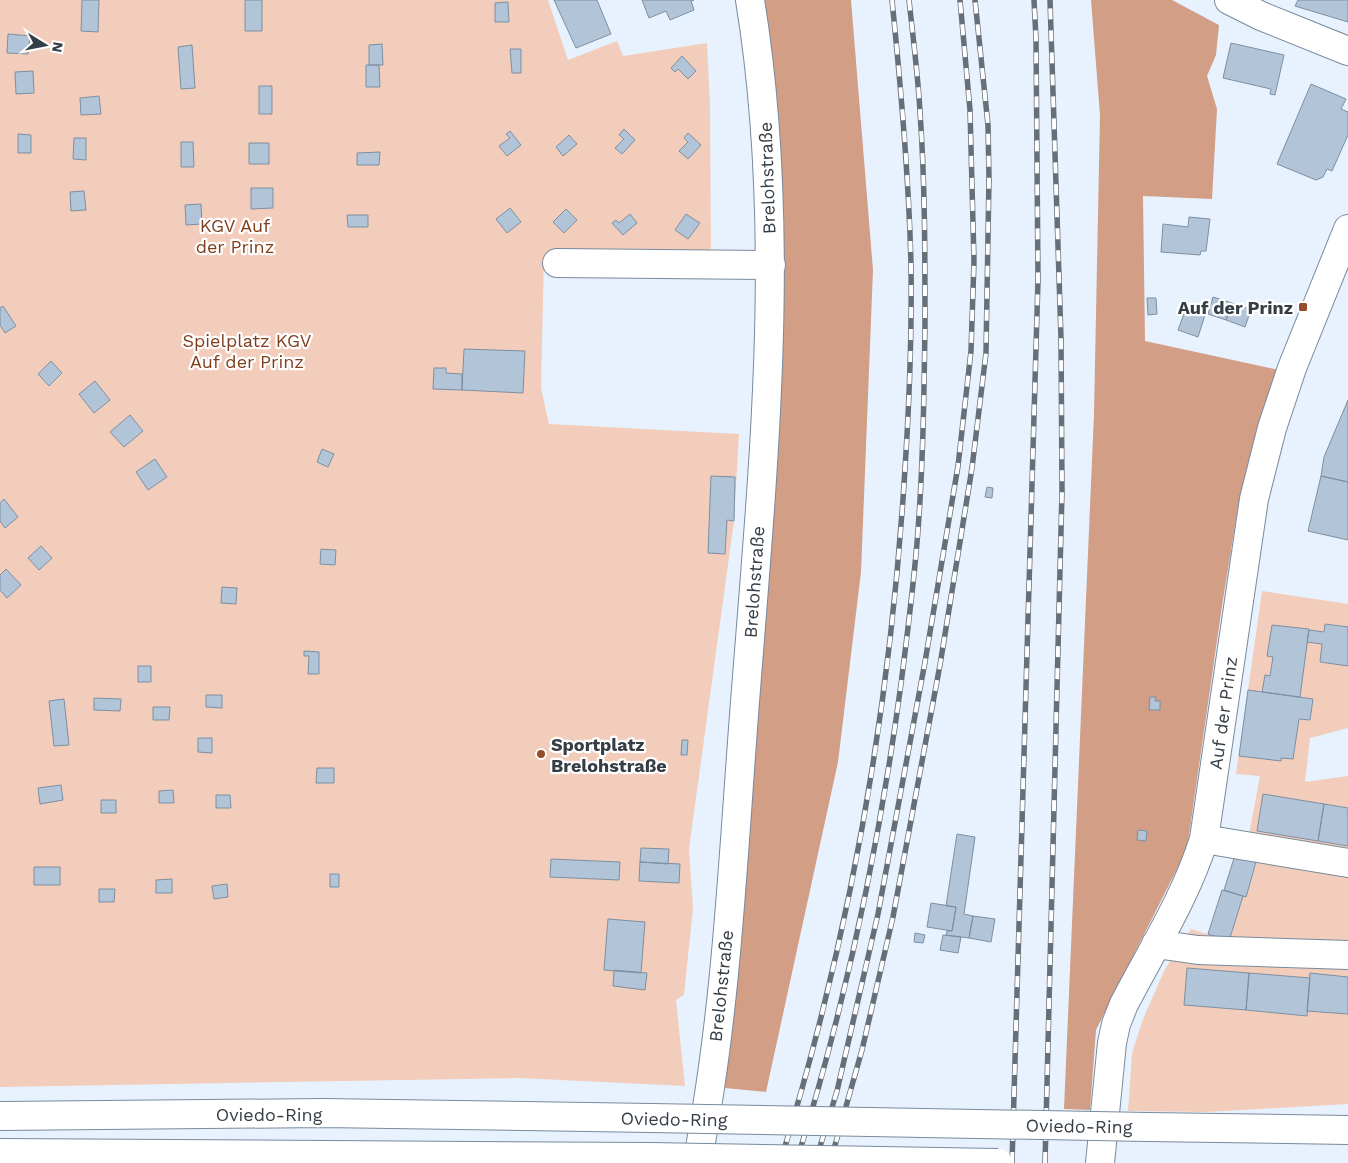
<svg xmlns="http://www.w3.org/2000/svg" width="1348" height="1163" viewBox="0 0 1348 1163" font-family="'Work Sans',sans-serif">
	<rect width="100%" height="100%" fill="#e7f2fe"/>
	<path fill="#f3cdbb" d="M0,0H548L568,60L617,41L623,56L707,43L710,104L711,259L544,255L541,388L549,424L739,434L734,521L689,849L693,908L684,995L676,1000L685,1086L519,1078L0,1087Z
		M1262,591L1348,604V728L1310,738L1305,782L1348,776V1104L1206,1112L1128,1111L1132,1053L1143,1019L1165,969L1191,929L1229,941L1243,896H1246L1259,855L1248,840L1260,776L1236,774Z"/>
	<path fill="#d29e86" d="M759,0H851L873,270L861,572L838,762L766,1092L725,1088L756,719L784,311L777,104Z
		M1091,0H1172L1219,25L1216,55L1207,76L1217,109L1212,199L1143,196L1145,341L1279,370L1259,423L1239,501L1222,606L1187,849L1096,1030L1090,1110L1064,1109L1094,414L1100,115Z"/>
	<path fill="#b2c4d8" stroke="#7d8fa1" d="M82,0H99L98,32L81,31Z
		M245,0H262V31H245Z
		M554,0H597L611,34L576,48Z
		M642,0H694L691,1L694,10L670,20L666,11L649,18Z
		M1298,0H1348V22L1295,6Z
		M508,2L509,22H495V3Z
		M8,34L30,36L28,54L7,53Z
		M1231,43L1284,55L1275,95L1270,94L1271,89L1223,78Z
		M382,44L383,65H369V45Z
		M192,45L195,88L181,89L178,47Z
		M510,49H521V73H512Z
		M682,56L696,71L688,79L678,69L675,72L671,68Z
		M366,65H379L380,87H366Z
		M33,71L34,93L16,94L15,72Z
		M1311,84L1346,99L1341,109L1348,112V135L1332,171L1327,169L1323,177L1316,180L1277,164Z
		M259,86H272V114H259Z
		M99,96L101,114L81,115L80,98Z
		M624,129L635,140L622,154L615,148L624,139L619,135Z
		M510,131L521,145L507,156L499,146L510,138L506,134Z
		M688,133L701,145L688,159L679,151L688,142L684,138Z
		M18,134L31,135V153H18Z
		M569,135L577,144L563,156L556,147Z
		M74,138H86V160L73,159Z
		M181,142H193L194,167H181Z
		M249,143H269V164H249Z
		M380,152L379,165H357V153Z
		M251,188H273V208L251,209Z
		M84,191L86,210L71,211L70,192Z
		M201,204L202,224L186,225L185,205Z
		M510,208L521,222L507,233L496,219Z
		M566,209L577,220L564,233L553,222Z
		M630,214L637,223L623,235L612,223L616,220L619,223Z
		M686,214L700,223L688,239L675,230Z
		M347,215H368V227H348Z
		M1189,217L1210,219L1206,251H1201L1200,255L1161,252L1163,224L1188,227Z
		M1213,297L1232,303L1226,320L1208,314Z
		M1147,298H1156L1157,314L1148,315Z
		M1232,303L1251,310L1245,327L1226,320Z
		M3,306L16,326L5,333L0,325V308Z
		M1186,308L1205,315L1198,337L1178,330Z
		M464,349L525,351L523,393L462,390Z
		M51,361L62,373L49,386L38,374Z
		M434,368H446V373L462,374V390L433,389Z
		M95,381L110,400L94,413L79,394Z
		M1348,400V482L1321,476L1324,457Z
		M130,415L143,431L124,447L110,432Z
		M322,449L334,454L328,467L317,462Z
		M155,459L167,477L148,490L136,472Z
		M711,476L735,477L734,521L727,520L725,554L708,553Z
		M1321,476L1348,482V540L1308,531Z
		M987,487L993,488L992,498L985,497Z
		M4,499L18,517L5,528L0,521V503Z
		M41,546L52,558L39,570L28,558Z
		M321,549L336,550L335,565L320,564Z
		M6,569L21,585L7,598L0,590V575Z
		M222,587L237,588L236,604L221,603Z
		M1325,624L1348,627V666L1320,662L1322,644L1307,642L1309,630L1324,632Z
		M1272,625L1309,629L1300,697L1262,692L1265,675L1270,676L1273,657L1267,656Z
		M304,651L319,652V674H308L309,656H304Z
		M138,666H151V682H138Z
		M1248,690L1313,699L1310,720L1299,719L1293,759L1281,758V761L1239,756Z
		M206,695H222V708L206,707Z
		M1150,697H1156L1155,701H1160V710H1149Z
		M94,698L121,699L120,711L94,710Z
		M64,699L69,745L54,746L49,701Z
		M153,707H170L169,720H153Z
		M198,738H212V753L198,752Z
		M682,740H688L687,755H681Z
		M317,768H334V783H316Z
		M61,785L63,800L40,804L38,788Z
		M173,790L174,803H159V791Z
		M1263,794L1324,804L1318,841L1257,831Z
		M216,795H230L231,808H216Z
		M101,800H116V813H101Z
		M1324,804L1348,808V846L1318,841Z
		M1138,830L1147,831L1146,841L1137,840Z
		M957,834L975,837L964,914L973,916L969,938L946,935L947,931H952L956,907L946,906Z
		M641,848L669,849L668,864L640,862Z
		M1235,855L1256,862L1246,897L1224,890Z
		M551,859L620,862L619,880L550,877Z
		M640,862L680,864L679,883L639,881Z
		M34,867H60V885H34Z
		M330,874H339V887H330Z
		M172,879V893H156V880Z
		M227,884L228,897L214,899L212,886Z
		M99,889H115L114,902H99Z
		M1222,890L1243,896L1229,941L1208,934Z
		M931,903L956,907L952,931L927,927Z
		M973,916L995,919L991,942L969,938Z
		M608,919L645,922L641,973L604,970Z
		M915,933L925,935L923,943L914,942Z
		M943,935L961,937L958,953L940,950Z
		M1187,968L1249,973L1246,1010L1184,1005Z
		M614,970L647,973L645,990L613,986Z
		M1249,973L1310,978L1307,1016L1246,1010Z
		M1310,973L1348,977V1014L1307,1011Z"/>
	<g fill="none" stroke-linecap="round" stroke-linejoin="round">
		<g stroke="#788a9c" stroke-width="30">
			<path id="minor" d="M1229,0L1261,16L1348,51
				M557,263L771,265
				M1204,839L1348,863
				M1156,944L1198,950L1348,955
				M697,1163C727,1012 733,855 745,702C763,469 788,232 750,0
				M1100,1163L1112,1043L1116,1024L1124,1004C1152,950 1186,897 1204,839L1254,499L1272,428L1292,368L1348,229"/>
		</g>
		<g stroke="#788a9c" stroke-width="30">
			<path id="highway" d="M0,1116L323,1113L651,1118
				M1148,1127L1348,1130
				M0,1153L650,1157"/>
		</g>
		<use href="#minor" stroke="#fff" stroke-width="28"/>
		<use href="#highway" stroke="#fff" stroke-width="28"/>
		<g stroke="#666e77" stroke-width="5.5">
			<path id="rail" d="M780,1163C849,941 889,716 904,484C909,411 912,338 911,265C909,177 901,88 892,0
				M796,1163C845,1007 879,847 901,684C907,637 913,590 917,543C923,471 924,398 925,325C925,254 925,182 920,112C918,75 913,37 909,0
				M815,1163L837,1091L878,914L925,662L958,466L971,351L974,261L970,110L960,0
				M830,1163L862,1050L893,917L940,665L972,468L986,353L989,178L988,125L975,0
				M1012,1163L1038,280L1036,38L1034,0
				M1045,1163L1062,491L1061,338L1050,0"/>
		</g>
		<use href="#rail" stroke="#fff" stroke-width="4" stroke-dasharray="11" stroke-linecap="butt"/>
		<g stroke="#788a9c" stroke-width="30" stroke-linecap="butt">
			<path id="highway-bridge" d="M651,1118L1148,1127
				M650,1157L998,1163"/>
		</g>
		<use href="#highway-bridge" stroke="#fff" stroke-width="28"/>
	</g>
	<g fill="#954e29" stroke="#fff" stroke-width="2">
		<rect x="1298" y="302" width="10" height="10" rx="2.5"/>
		<circle cx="541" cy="754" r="5"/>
	</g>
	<g text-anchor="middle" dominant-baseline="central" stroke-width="4.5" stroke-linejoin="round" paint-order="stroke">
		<g font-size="18" fill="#353d45" stroke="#fff">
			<text transform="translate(767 178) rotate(-92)">Brelohstraße</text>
			<text transform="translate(754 582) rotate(-86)">Brelohstraße</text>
			<text transform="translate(1223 713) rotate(-82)">Auf der Prinz</text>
			<text transform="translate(721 986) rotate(-84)">Brelohstraße</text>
			<text x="269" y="1114">Oviedo-Ring</text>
			<text transform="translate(674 1119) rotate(1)">Oviedo-Ring</text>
			<text transform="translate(1079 1126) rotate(1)">Oviedo-Ring</text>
		</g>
		<g font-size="18" fill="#7e3e1b" stroke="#fff">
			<text x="235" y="225">KGV Auf<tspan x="235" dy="21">der Prinz</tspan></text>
			<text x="247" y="340">Spielplatz KGV<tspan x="247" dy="21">Auf der Prinz</tspan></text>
		</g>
		<g font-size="18" font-weight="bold" fill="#353d45" stroke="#fff" text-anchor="end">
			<text x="1293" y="307">Auf der Prinz</text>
			<text x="551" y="744" text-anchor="start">Sportplatz<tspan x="551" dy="21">Brelohstraße</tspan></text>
		</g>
	</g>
	<g transform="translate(45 45) rotate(100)" stroke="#ffffff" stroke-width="4" paint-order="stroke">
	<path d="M0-4L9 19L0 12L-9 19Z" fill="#353d45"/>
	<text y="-8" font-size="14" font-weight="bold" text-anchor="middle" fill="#353d45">N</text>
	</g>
</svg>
